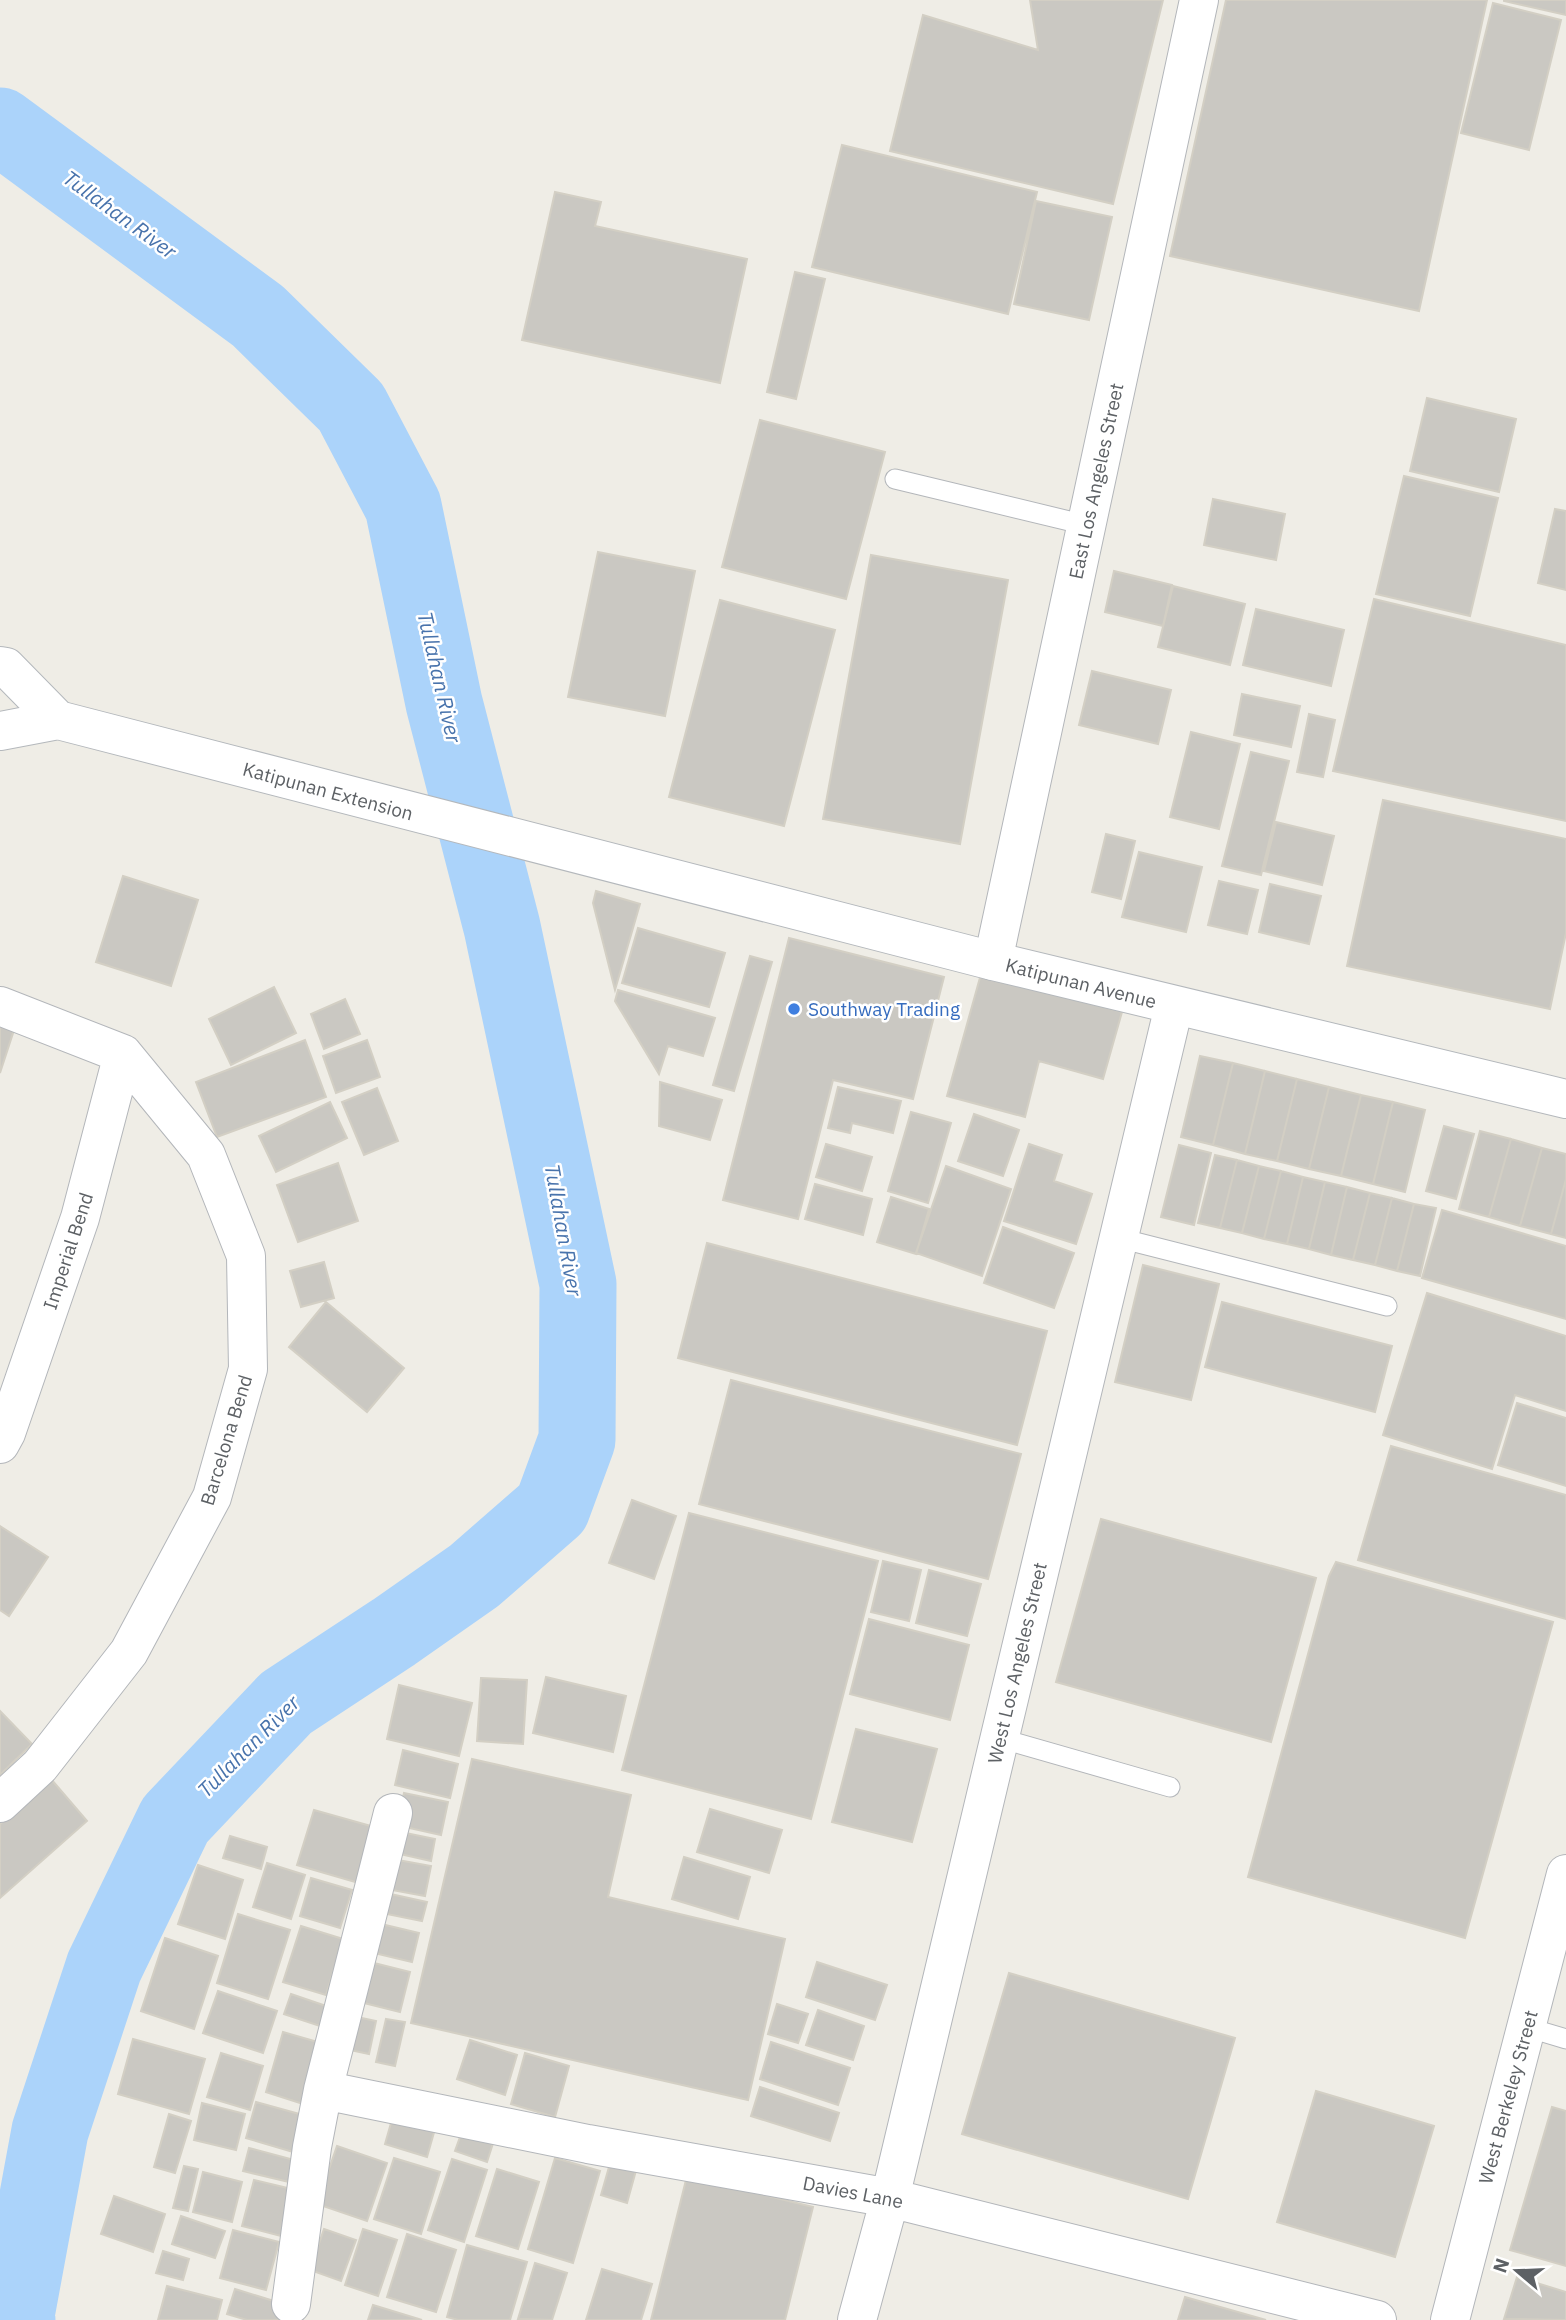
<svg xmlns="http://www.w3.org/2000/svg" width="1566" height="2320" viewBox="0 0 1566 2320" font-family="'IBM Plex Sans',sans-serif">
	<rect width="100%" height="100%" fill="#efede6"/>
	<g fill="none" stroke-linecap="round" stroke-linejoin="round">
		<path stroke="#abd3fa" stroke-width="46" d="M0,2267L24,2274"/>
		<path stroke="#abd3fa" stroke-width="77" d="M0,126L258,316L351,407L403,506L444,703L502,927L578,1284L577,1440L552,1508L474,1576L394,1632L286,1703L175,1820L104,1967L50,2131L16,2315L17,2320"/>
	</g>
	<path fill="#cac8c2" stroke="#d3cfc4" stroke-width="2" d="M1030,0H1163L1113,204L890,151L923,15L1038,50Z
		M1226,0H1487L1419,311L1170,256Z
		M1504,0H1566V15L1504,1Z
		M1493,3L1561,20L1529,150L1461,133Z
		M842,145L1037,192L1008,314L812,267Z
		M555,192L601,202L595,226L747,259L720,383L522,340Z
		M1036,201L1112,217L1089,320L1014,304Z
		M795,272L825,279L796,399L767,392Z
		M1427,398L1516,419L1499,492L1410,471Z
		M760,420L885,452L846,599L722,567Z
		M1404,476L1498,498L1470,616L1376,594Z
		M1213,499L1285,514L1276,560L1204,545Z
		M1555,509L1566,511V590L1538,583Z
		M598,552L695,571L665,716L568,697Z
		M871,555L1008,580L960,844L823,819Z
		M1114,571L1172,585L1163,626L1105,612Z
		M1173,586L1245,604L1230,665L1158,647Z
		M1374,599L1566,645V821L1333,771Z
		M720,600L835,630L784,826L669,797Z
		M1256,609L1344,630L1331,686L1243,665Z
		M1092,671L1171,690L1158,744L1079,725Z
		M1242,694L1300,706L1291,747L1234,735Z
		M1309,714L1335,720L1323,777L1297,772Z
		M1191,732L1240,744L1219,829L1170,817Z
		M1251,752L1289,761L1261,875L1222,866Z
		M1383,800L1566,839V933L1550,1009L1347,966Z
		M1276,822L1334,836L1322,885L1264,871Z
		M1106,834L1135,841L1121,899L1092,892Z
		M1139,852L1202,867L1186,932L1122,917Z
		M123,876L198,900L171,986L96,962Z
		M1219,881L1258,890L1247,934L1208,925Z
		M1270,884L1321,896L1309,944L1259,932Z
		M596,891L640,904L615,990L593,903Z
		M638,928L725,953L709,1007L622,983Z
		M789,938L944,977L913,1099L833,1080L798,1219L723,1200Z
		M750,956L772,962L734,1091L713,1085Z
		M981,974L1122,1012L1103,1079L1039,1061L1025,1117L947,1096Z
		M274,987L296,1033L231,1065L209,1019Z
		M618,990L715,1018L703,1056L668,1046L659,1074L615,1001Z
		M345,999L360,1034L324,1049L311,1014Z
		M0,1025L14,1030L0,1073Z
		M305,1040L326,1097L217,1137L196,1082Z
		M367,1040L380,1077L336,1093L323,1056Z
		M1200,1056L1233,1063L1213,1145L1181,1137Z
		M1233,1063L1265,1071L1245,1154L1213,1145Z
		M1265,1071L1297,1079L1277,1161L1245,1154Z
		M1297,1079L1329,1087L1309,1169L1277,1161Z
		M660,1082L722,1100L710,1140L659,1126Z
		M838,1087L901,1101L893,1133L852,1123L850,1133L828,1128Z
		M1329,1087L1361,1095L1341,1176L1309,1169Z
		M377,1088L398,1141L364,1155L342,1102Z
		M1361,1095L1393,1102L1373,1184L1341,1176Z
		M330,1102L347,1138L276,1172L259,1136Z
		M1393,1102L1425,1110L1405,1192L1373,1184Z
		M911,1112L951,1123L928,1203L888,1191Z
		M974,1114L1019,1130L1003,1176L958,1161Z
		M1444,1126L1474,1134L1456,1199L1426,1191Z
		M1480,1131L1511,1139L1489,1217L1459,1209Z
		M1511,1139L1542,1148L1520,1226L1489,1217Z
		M826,1144L872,1157L862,1191L816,1177Z
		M1029,1144L1062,1155L1054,1181L1092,1194L1076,1244L1004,1221Z
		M1179,1145L1211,1153L1194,1225L1161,1217Z
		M1542,1148L1566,1154V1179L1551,1234L1520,1226Z
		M1215,1155L1237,1160L1220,1228L1198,1223Z
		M1237,1160L1259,1166L1242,1233L1220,1228Z
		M338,1163L358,1221L298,1242L277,1185Z
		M946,1166L1011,1189L982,1276L916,1253Z
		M1259,1166L1281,1171L1264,1239L1242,1233Z
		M1281,1171L1303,1177L1287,1244L1264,1239Z
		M1303,1177L1325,1182L1309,1249L1287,1244Z
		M1566,1179V1238L1551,1234Z
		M1325,1182L1347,1187L1331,1255L1309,1249Z
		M815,1184L872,1199L863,1235L805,1219Z
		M1347,1187L1370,1193L1353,1260L1331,1255Z
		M1370,1193L1392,1198L1375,1265L1353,1260Z
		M891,1197L929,1209L916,1254L877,1242Z
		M1392,1198L1414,1204L1397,1271L1375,1265Z
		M1414,1204L1436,1208L1420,1276L1397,1271Z
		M1442,1210L1566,1246V1319L1422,1278Z
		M1003,1227L1074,1253L1054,1308L984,1283Z
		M707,1243L1047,1331L1017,1445L678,1358Z
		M324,1262L334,1298L301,1307L290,1271Z
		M1143,1265L1219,1284L1191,1400L1115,1382Z
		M1427,1293L1566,1336V1411L1515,1395L1492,1469L1383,1435Z
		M326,1302L404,1368L367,1412L289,1347Z
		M1222,1302L1392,1346L1375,1412L1205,1367Z
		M731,1380L1021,1454L988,1579L699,1504Z
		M1517,1403L1566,1418V1486L1498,1465Z
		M1391,1446L1566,1495V1619L1358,1560Z
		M632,1500L676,1516L654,1579L609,1563Z
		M689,1513L878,1561L811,1819L622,1770Z
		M1101,1519L1316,1578L1271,1742L1056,1682Z
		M0,1526L48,1557L9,1616L0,1610Z
		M883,1561L921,1570L909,1621L871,1612Z
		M1336,1562L1553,1622L1465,1938L1248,1877L1329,1576Z
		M929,1570L981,1584L967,1636L916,1623Z
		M869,1619L969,1645L950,1720L850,1694Z
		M546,1677L626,1696L613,1752L533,1733Z
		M481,1678L527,1680L523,1744L477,1741Z
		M399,1685L472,1703L459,1756L387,1739Z
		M0,1711L32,1744L0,1775Z
		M856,1729L937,1749L912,1842L832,1822Z
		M403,1750L458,1764L450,1798L395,1785Z
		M472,1759L631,1795L608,1897L785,1939L748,2100L411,2023Z
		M51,1779L87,1821L0,1898V1824Z
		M404,1793L448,1802L441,1835L396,1825Z
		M710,1809L782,1830L769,1873L697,1852Z
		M314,1810L385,1830L369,1886L297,1865Z
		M396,1831L435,1839L431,1861L391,1852Z
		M230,1836L267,1847L261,1869L223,1858Z
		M684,1857L750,1877L738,1919L672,1899Z
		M398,1860L431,1866L425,1896L392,1890Z
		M267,1863L305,1875L291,1919L253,1907Z
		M198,1865L243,1880L225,1939L178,1924Z
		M311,1878L352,1890L340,1928L300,1916Z
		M386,1893L427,1902L422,1921L382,1913Z
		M238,1914L290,1930L268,1999L217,1983Z
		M377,1923L419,1933L412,1962L370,1952Z
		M301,1926L343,1939L326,1995L283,1982Z
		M165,1938L218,1956L194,2029L141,2011Z
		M366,1961L410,1972L400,2012L356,2001Z
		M817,1962L887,1985L875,2020L806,1997Z
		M1009,1973L1235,2038L1188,2199L962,2134Z
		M218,1991L277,2011L263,2053L203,2033Z
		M291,1994L326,2006L320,2026L284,2014Z
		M777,2004L808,2014L798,2043L768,2034Z
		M818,2010L864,2026L853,2060L806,2045Z
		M357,2017L376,2021L369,2054L350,2050Z
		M386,2019L405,2022L395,2066L376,2062Z
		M283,2032L321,2043L303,2104L266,2092Z
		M133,2039L205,2059L189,2114L118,2094Z
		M470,2040L517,2055L505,2095L457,2079Z
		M771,2042L850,2068L838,2105L760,2079Z
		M221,2053L263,2066L250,2110L207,2097Z
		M525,2053L569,2066L555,2117L511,2104Z
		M760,2087L839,2113L830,2141L751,2116Z
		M1316,2091L1434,2126L1395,2257L1277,2222Z
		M256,2102L303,2115L293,2152L246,2138Z
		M202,2103L245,2114L236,2150L194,2140Z
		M1552,2107L1566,2111V2266L1510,2250Z
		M169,2114L191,2121L175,2173L154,2167Z
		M393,2116L435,2129L427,2157L385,2144Z
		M464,2126L495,2137L487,2162L455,2151Z
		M337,2146L387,2163L367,2221L317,2204Z
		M249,2148L294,2160L289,2182L243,2171Z
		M394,2158L440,2172L421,2234L374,2219Z
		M555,2158L600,2171L573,2263L528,2249Z
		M452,2159L487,2170L464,2242L428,2230Z
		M611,2160L637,2167L627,2203L601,2195Z
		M184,2166L198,2169L188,2211L173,2208Z
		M497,2169L539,2182L518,2249L476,2236Z
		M203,2172L242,2182L232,2222L193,2212Z
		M687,2176L813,2207L785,2320H651Z
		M254,2180L296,2190L285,2237L242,2226Z
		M114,2196L165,2214L153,2252L101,2234Z
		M181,2216L225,2231L215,2258L172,2244Z
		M324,2229L356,2240L341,2281L310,2270Z
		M363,2229L397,2240L378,2296L345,2285Z
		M233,2230L279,2242L266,2290L220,2278Z
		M407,2234L456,2250L436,2312L387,2297Z
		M467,2245L527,2262L510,2320H458L447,2317Z
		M163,2251L189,2259L183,2280L156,2273Z
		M535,2263L567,2273L552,2320L518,2319Z
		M602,2269L652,2284L641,2320H586Z
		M1517,2277L1566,2292V2320L1504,2319Z
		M167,2286L222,2300L217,2320H158Z
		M235,2289L290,2306L285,2320H247L227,2314Z
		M1185,2297L1266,2320H1178Z
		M373,2305L422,2320H368Z"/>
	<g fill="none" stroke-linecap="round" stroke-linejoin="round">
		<g stroke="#b3b6ba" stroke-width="21">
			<path id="service" d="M895,479L1086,525
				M1119,1238L1387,1306
				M999,1738L1170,1787
				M1526,2027L1566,2039"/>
		</g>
		<g stroke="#b3b6ba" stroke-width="40">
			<path id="minor" d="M993,961L1199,0
				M0,1006L123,1054L206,1155L246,1256L248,1369L212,1497L129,1652L40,1766L0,1803
				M0,1444L6,1433L80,1218L123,1054
				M323,2090L588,2144L890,2198L1377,2320
				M291,2304L312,2147L323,2090L393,1813
				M857,2320L890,2198L1174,1006
				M1450,2320L1566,1874"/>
		</g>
		<g stroke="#b4b8bc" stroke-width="40">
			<path id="secondary" d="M0,666L6,667L58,720
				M0,731L58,720L993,961L1566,1099"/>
		</g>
		<use href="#service" stroke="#fff" stroke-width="19"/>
		<use href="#minor" stroke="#fff" stroke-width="38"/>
		<use href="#secondary" stroke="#fff" stroke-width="38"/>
	</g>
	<circle fill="#3f7fe0" stroke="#fff" stroke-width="2.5" cx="794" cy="1009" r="7"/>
	<g text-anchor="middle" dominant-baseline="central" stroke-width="5" stroke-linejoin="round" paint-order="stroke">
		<g font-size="19" fill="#5d6165" stroke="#fff">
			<text transform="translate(1096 481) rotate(-78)">East Los Angeles Street</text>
			<text transform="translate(328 791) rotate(15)">Katipunan Extension</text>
			<text transform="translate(1081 983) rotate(14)">Katipunan Avenue</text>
			<text transform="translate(68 1251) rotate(-72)">Imperial Bend</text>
			<text transform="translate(226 1440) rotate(-73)">Barcelona Bend</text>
			<text transform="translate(1017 1663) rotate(-77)">West Los Angeles Street</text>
			<text transform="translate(1508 2097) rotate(-75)">West Berkeley Street</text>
			<text transform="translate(853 2192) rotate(11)">Davies Lane</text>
		</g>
		<g font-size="19" fill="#366cbe" stroke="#fff" text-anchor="start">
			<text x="808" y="1009">Southway Trading</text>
		</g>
		<g font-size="21" font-style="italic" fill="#4873ac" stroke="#fff">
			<text transform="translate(120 214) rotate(36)">Tullahan River</text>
			<text transform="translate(440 677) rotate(77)">Tullahan River</text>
			<text transform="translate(564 1230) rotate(80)">Tullahan River</text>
			<text transform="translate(248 1746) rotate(-45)">Tullahan River</text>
		</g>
	</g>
	<g transform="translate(1517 2271) rotate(289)" stroke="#ffffff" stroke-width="5" paint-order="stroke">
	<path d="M0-5L12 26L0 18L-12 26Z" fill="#5d6165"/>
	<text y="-10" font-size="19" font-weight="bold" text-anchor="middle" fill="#5d6165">N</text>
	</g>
</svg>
